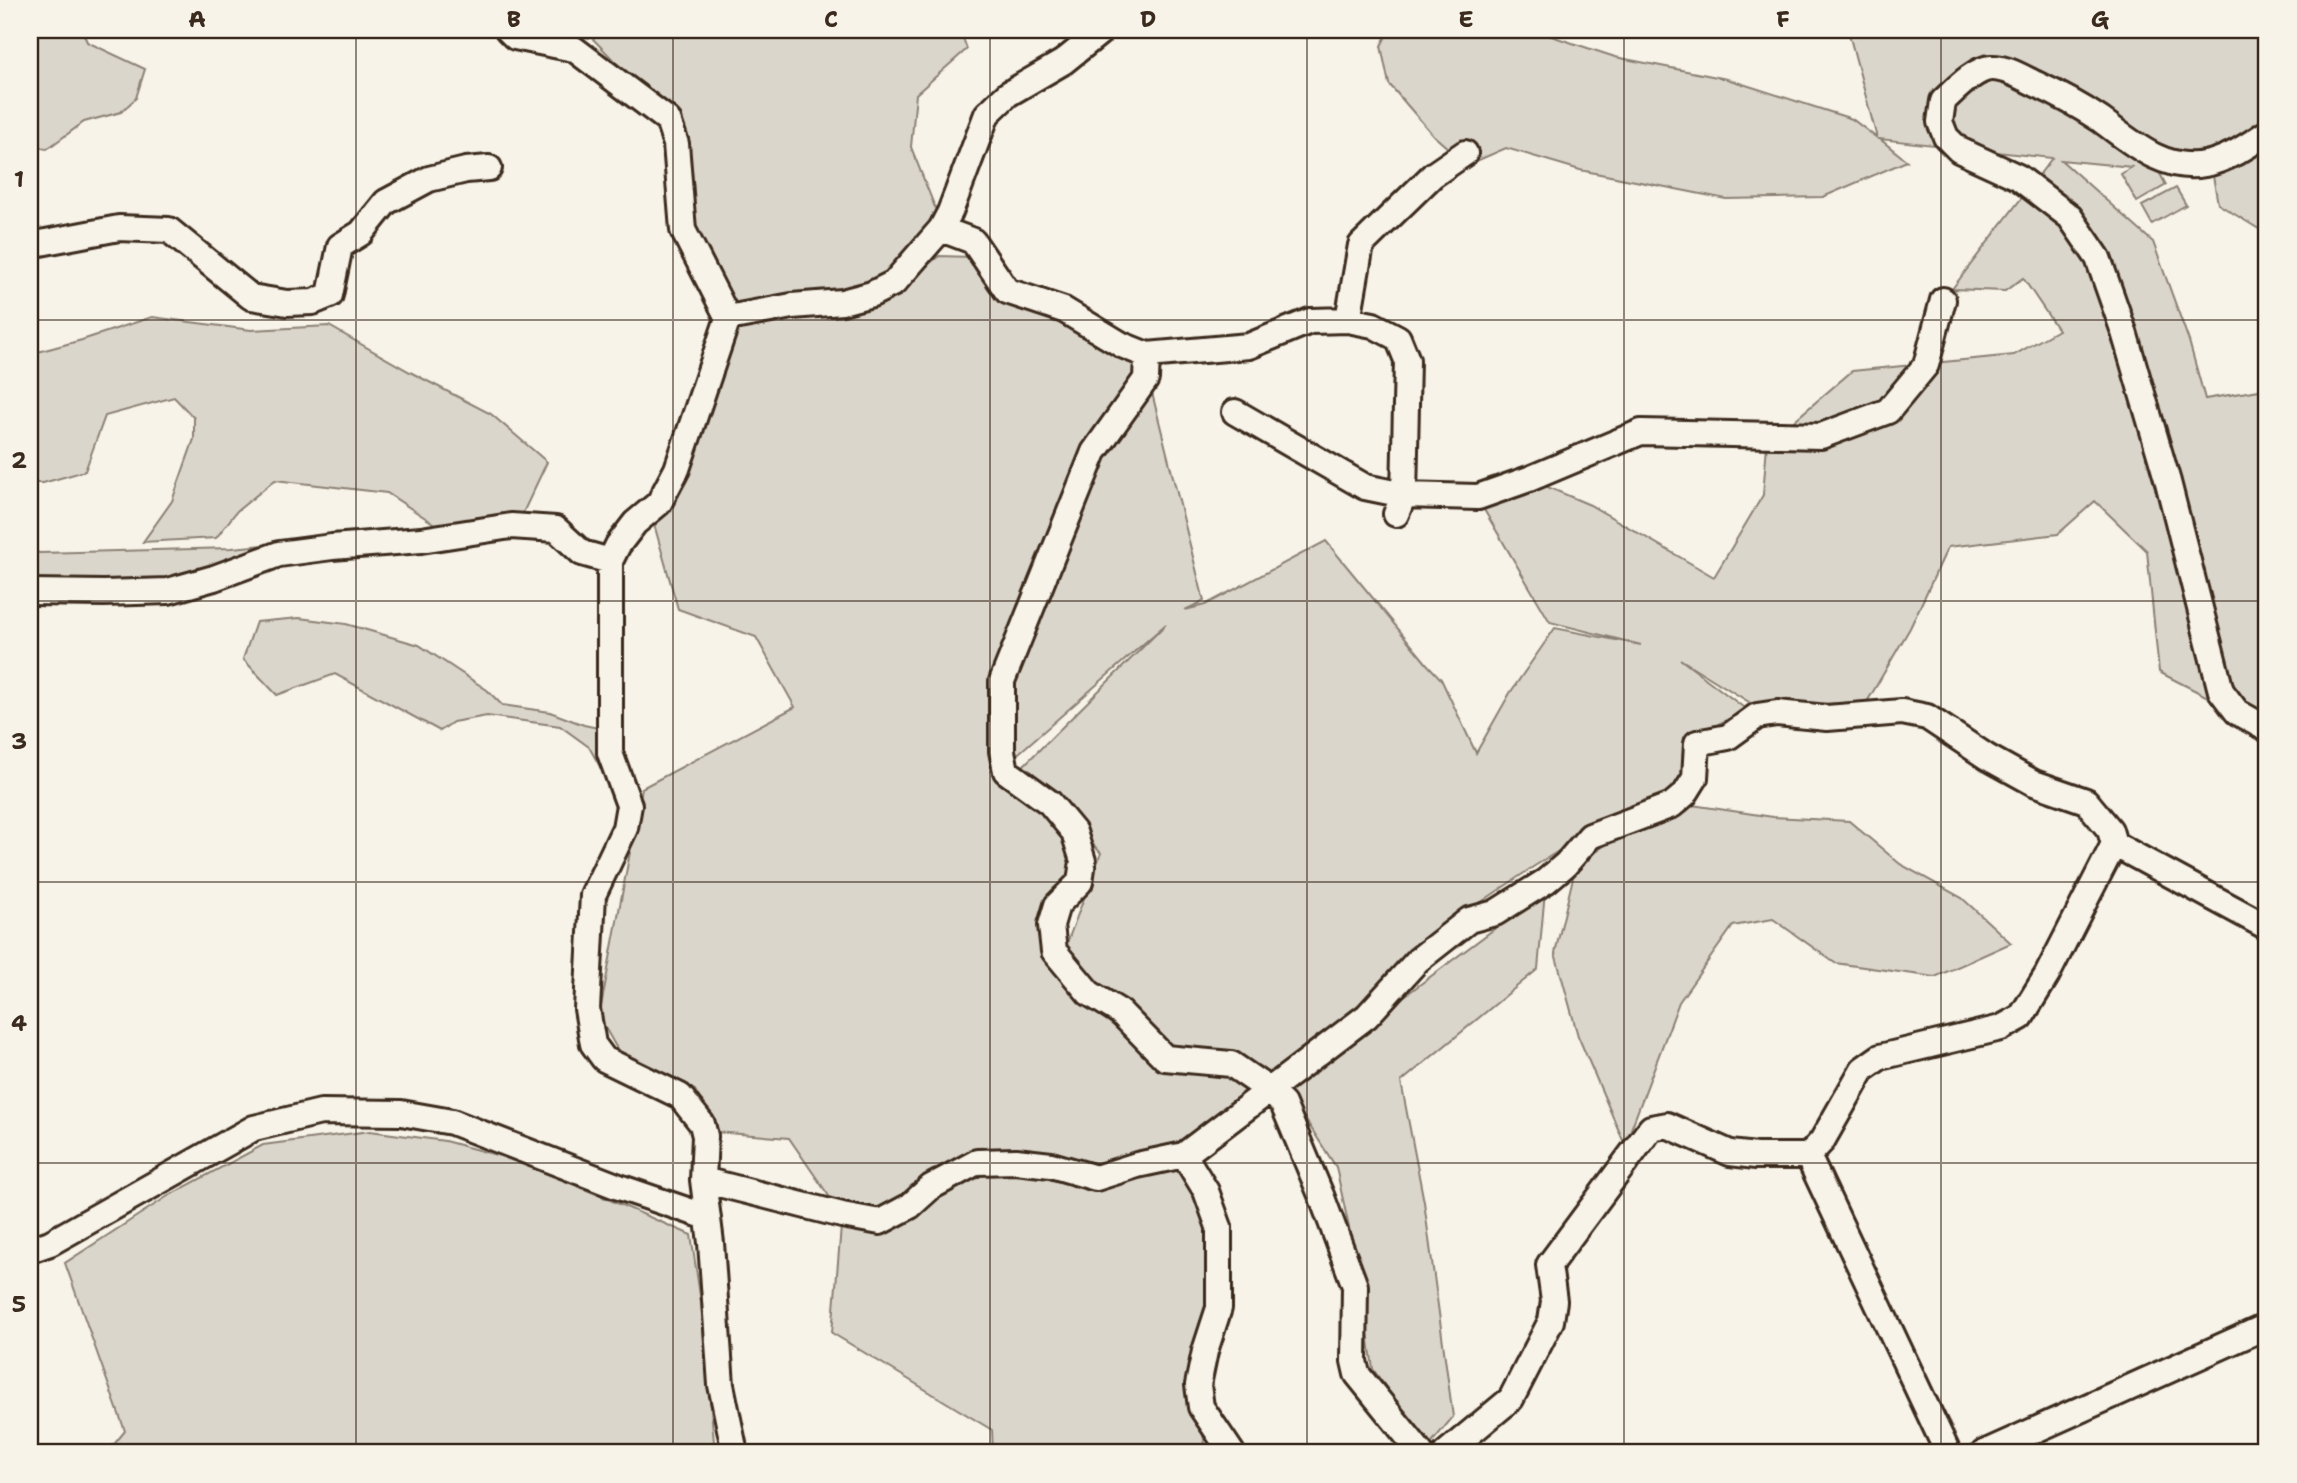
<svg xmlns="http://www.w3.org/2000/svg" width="2297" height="1483" viewBox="0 0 2297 1483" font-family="'Shantell Sans',sans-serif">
	<rect width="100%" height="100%" fill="#f7f3e8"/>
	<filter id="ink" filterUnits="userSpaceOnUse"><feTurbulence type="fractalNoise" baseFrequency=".0143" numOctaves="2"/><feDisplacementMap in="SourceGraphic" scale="14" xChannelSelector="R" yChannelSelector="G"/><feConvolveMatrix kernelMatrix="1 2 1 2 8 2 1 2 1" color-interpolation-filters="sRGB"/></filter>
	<g filter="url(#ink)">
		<path fill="#dbd6cb" stroke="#8b8074" stroke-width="2" d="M30,30H82L87,42L145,69L136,98L121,112L84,122L47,149L30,146Z
			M532,30H960L967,49L916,94L911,147L938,215L894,273L851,292L733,305L690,221L689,137L592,38L537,33Z
			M1389,30H1533L1615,57L1727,79L1852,119L1877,138L1848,30H2267V234L2218,204L2213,176L2158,170L2166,185L2137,202L2121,174L2132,167L2061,160L2153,242L2189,341L2205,399L2259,390L2267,368V717L2237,712L2159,672L2147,551L2095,501L2058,534L1948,547L1910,628L1867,702L1757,707L1680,659L1747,710L1688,739L1685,777L1670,794L1602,824L1533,867L1462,915L1357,1012L1268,1078L1234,1052H1170L1064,951L1101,853L1021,768L1166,624L996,773L1055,825L1076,849L1068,875L1038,927L1081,1000L1162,1064L1229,1069L1253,1090L1184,1155L1219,1255L1197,1408L1207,1453H993L992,1430L832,1333L842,1215L789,1138L715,1132L695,1090L624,1061L599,1017L642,788L795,707L756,637L678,609L652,517L686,482L733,321L876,306L939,256L972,257L1143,357L1204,601L1185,610L1205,605L1326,541L1427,664L1441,679L1476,753L1510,693L1555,628L1641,645L1550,622L1483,508L1543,485L1590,505L1714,577L1763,495L1767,444L1852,371L2014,355L2058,330L2023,278L2005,291L1952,289L2052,158L1880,139L1907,161L1823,197L1726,199L1580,170L1506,148L1467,165L1433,135L1389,84L1381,46Z
			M2176,188L2186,205L2152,224L2142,206Z
			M152,317L251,330L329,326L410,372L491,414L547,462L522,515L447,532L387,493L275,480L237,511L216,538L143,542L172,501L194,439V418L174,397L105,416L85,471L43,483H30V354L82,340Z
			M295,542L158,581L30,582V551L40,553L232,548Z
			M299,618L346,624L419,645L487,690L502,705L550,712L584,725L603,729L607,779L589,747L560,726L487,716L453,722L440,731L335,674L277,695L243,659L256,622Z
			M1692,805L1773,817L1849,821L1900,864L1962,898L2011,943L1935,977L1835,963L1773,919L1733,926L1679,1002L1625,1145L1578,1036L1555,953L1576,865L1626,831Z
			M1545,891L1538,969L1401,1082L1424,1202L1453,1417L1428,1447L1373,1369L1361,1284L1336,1167L1284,1086Z
			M370,1131L445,1141L522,1162L691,1235L701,1302L715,1453H107L125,1431L65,1263L168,1196L263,1145Z"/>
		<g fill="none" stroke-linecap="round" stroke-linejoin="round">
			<g stroke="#3b2a1e" stroke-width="30">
				<path id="minor" d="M508,30L515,37L574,49L668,120L676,144L683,230L728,318
					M2267,133C2249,145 2227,160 2205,164C2164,172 2131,142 2101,120C2080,106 2058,94 2036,84C2023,78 2006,67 1991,68C1974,69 1955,90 1943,101L1940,122L1946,137L1959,150L2018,177L2070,217L2098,258L2124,332L2168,482L2221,691L2237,712L2267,729
					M941,229L973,241L1007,291L1064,310L1122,345L1147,355L1249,346L1310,321L1348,320L1373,325L1398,338L1407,360L1404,495L1396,514
					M30,245L119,228L169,230L251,297L287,303L313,302L330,295L340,246L361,233L386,202L429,179L466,170L489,168
					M1348,320L1361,245L1433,175L1465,153
					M1147,355L1146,379L1094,452L1002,681V751L1006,771L1050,803L1074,832L1083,861L1080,882L1057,905L1051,925L1054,951L1089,993L1120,1012L1165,1058L1231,1064L1269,1090L1283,1104L1321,1195L1355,1286L1354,1361L1357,1374L1421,1453
					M1235,412L1365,487L1404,495L1478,497L1529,479L1641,432L1821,436L1888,411L1926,365L1943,300
					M30,592L104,593L168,591L214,578L279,554L332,547L421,540L511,526L556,529L582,553L610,561
					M1184,1155L1206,1191L1219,1227V1308L1205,1351L1198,1385L1201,1407L1232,1453
					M1808,1156L1948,1453
					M703,1180L842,1215L880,1222L910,1206L931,1187L977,1162L1016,1161L1051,1165L1096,1178L1137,1165L1184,1155L1367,1016L1418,960L1469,920L1495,913L1546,881L1566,864L1590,836L1672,805L1685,794L1695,778L1697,743L1728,737L1757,716L1777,713L1827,718L1902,712L1927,717L1987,757L2034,783L2086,801L2110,830L2114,844L2267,927
					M30,1250L50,1243L254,1128L321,1112L401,1113L452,1122L619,1187L707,1217
					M735,1453L721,1385L711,1243L703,1180L705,1136L702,1124L680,1096L604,1059L593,1044L587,1009L593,895L625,828L629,805L610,753V561L618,545L635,523L659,503L677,469L728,318L792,306L842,302L872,294L894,283L941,229L950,212L987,114L1008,94L1063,62L1099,33L1100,30
					M1446,1453L1511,1399L1551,1321L1554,1301L1549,1265L1651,1128L1667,1125L1730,1153L1756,1156H1808L1822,1141L1863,1069L1880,1057L2001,1028L2021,1017L2047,975L2114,844
					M1984,1453L2267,1326"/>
			</g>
			<use href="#minor" stroke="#f7f3e8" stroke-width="24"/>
		</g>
	</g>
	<path fill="none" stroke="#3b2a1e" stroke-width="2" stroke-opacity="0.55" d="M356,30V1453M673,30V1453M990,30V1453M1307,30V1453M1624,30V1453M1941,30V1453M30,320H2267M30,601H2267M30,882H2267M30,1163H2267"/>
	<rect width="2297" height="1483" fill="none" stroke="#f7f3e8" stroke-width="77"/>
	<rect x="38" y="38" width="2220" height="1406" fill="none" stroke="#3b2a1e" stroke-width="2.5"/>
	<g font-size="23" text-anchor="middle" font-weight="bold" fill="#3b2a1e">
		<text x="197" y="27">A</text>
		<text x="514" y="27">B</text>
		<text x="831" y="27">C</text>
		<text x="1148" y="27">D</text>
		<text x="1466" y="27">E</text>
		<text x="1783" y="27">F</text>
		<text x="2100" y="27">G</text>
		<text x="19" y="187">1</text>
		<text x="19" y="468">2</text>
		<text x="19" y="749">3</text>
		<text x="19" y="1031">4</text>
		<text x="19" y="1312">5</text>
	</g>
</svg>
